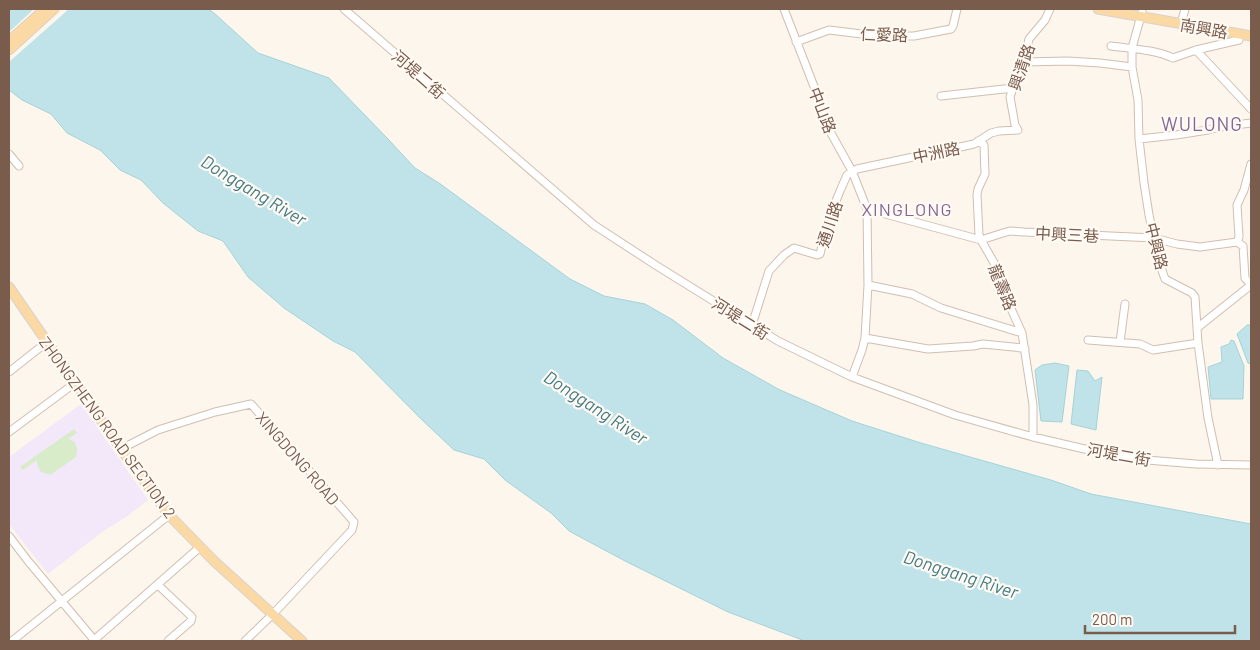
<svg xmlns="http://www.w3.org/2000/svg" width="1260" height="650" viewBox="0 0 1260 650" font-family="Barlow,'Noto Sans TC',sans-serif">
	<rect width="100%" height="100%" fill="#fdf6ec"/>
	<path fill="#f3e8fa" d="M81,404L148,500L126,517L102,532L48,574L9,524V457Z"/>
	<path fill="#d8ecc9" d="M74,429L77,433L68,439L74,441C77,447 78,450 76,457L50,475L41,472L37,464V460L23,470L20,467Z"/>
	<path fill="#bfe3e8" stroke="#a5d3da" d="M9,9H208L214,13L258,53L329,78L388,139L415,168L439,183L570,279L604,296L645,304L673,320L723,358L780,390L852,421L921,443L1051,480L1091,494L1251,524V641H805L728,612L625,561L569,531L551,513L505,480L484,459L454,450L421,419L355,352L333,341L284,308L248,277L223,241L198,231L163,203L141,180L120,170L100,150L67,133L51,114L22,100L9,90Z
		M1247,325H1251V364L1248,363L1237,334Z
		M1231,340L1234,341L1244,366L1243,399H1211L1208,367L1222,362L1221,347L1229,344Z
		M1055,363L1069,366L1062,422L1041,421L1035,370L1042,365Z
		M1077,370L1088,371L1095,381L1102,377L1096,430L1071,424Z"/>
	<path fill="#fdf6ec" d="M34,9H69L9,62V32Z"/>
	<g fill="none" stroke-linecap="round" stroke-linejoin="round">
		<g stroke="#d1beb0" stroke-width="9">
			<path id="minor" d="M344,9L594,225L657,266L778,341L852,377L955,415L1033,437L1106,454L1147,460L1196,464L1251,465
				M784,9L815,89L827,126L852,171L867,209L868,285L865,338
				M1142,12L1132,48V67L1138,100L1139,139L1144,183L1149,215L1159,262L1165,279L1192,293L1195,297L1198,343L1208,418L1218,465
				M1181,24L1185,9
				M796,42L829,30L878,36H914L951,29L953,26L957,9
				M1111,46C1132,49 1153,49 1173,58L1196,50L1239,40
				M1196,50L1251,109
				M1024,62L1068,61L1100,63L1132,67
				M941,96L1013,88
				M1139,139L1176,135L1208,130L1220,127L1251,123
				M978,141L984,145L985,174L978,189L977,195L979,235L981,240L997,268L1002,289L1022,333L1033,405V437
				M9,154L19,166
				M867,209L981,240L1003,233L1010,231L1024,232L1154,238L1177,244L1200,247L1237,242L1239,237L1237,205L1244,190L1251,164
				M868,285L912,294L941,308L1022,333
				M752,325L769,271L784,255L794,248L817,255L820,254L828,221L840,191L847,175L857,169L974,144L991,133L999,131L1018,130L1015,125L1010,97L1013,88L1021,74L1029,39L1045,20L1050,9
				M1197,328L1251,285L1245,278L1243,246L1237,242
				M1088,340L1140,344L1153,350L1198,343
				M1120,342L1125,304
				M9,372L47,342
				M852,377L862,350L865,338L928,349L973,346L983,344L1022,348L1025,349
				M9,432L75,383
				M121,449L158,430L215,412L251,404L354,522L352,530L273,614L245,641
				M9,536L28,561L95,641
				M158,585L192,617L191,621L168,641
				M12,641L169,515
				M93,641L200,547"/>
		</g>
		<g stroke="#dad1cd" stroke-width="11">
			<path id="major" d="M1098,9L1251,36
				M9,41L45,9
				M9,50L54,9
				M9,287L121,449L169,515L214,561L302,641"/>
		</g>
		<use href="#minor" stroke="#fff" stroke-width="7"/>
		<use href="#major" stroke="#fbd9a5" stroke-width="9"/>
	</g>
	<g text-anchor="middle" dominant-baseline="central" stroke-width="4.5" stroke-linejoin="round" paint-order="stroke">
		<g font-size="16" fill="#7a5c4d" stroke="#fffaf3">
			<text transform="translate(1204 28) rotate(10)">南興路</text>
			<text transform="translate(884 34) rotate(2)">仁愛路</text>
			<text transform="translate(1021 67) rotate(-71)">興清路</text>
			<text transform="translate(419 74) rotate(41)">河堤二街</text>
			<text transform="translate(823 110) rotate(69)">中山路</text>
			<text transform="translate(936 152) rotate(-12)">中洲路</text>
			<text transform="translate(829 224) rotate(-72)">通川路</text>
			<text transform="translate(1067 234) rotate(3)">中興三巷</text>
			<text transform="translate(1157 246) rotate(76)">中興路</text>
			<text transform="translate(1003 287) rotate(68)">龍壽路</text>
			<text transform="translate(741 318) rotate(32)">河堤二街</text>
			<text transform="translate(108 427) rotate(54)">ZHONGZHENG ROAD SECTION 2</text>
			<text transform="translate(1119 454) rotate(10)">河堤二街</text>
			<text transform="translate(298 458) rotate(49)">XINGDONG ROAD</text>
		</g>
		<g font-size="18" font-style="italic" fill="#437c86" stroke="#fffaf3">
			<text transform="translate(254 190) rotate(31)">Donggang River</text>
			<text transform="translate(596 407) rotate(33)">Donggang River</text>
			<text transform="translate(961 574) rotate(18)">Donggang River</text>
		</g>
		<g font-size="18" letter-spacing="1" fill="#846695" stroke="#fffaf3">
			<text x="907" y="209">XINGLONG</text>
		</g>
		<g font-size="19" letter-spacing="1" fill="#846695" stroke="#fffaf3">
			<text x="1202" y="123">WULONG</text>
		</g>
	</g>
	<rect width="1260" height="650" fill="none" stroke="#7a5c4d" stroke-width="20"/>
	<path d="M1085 625v8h150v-8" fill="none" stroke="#7a5c4d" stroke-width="2.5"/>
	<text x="1092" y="625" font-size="15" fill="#7a5c4d" stroke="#fffaf3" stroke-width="4" paint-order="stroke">200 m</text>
</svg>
